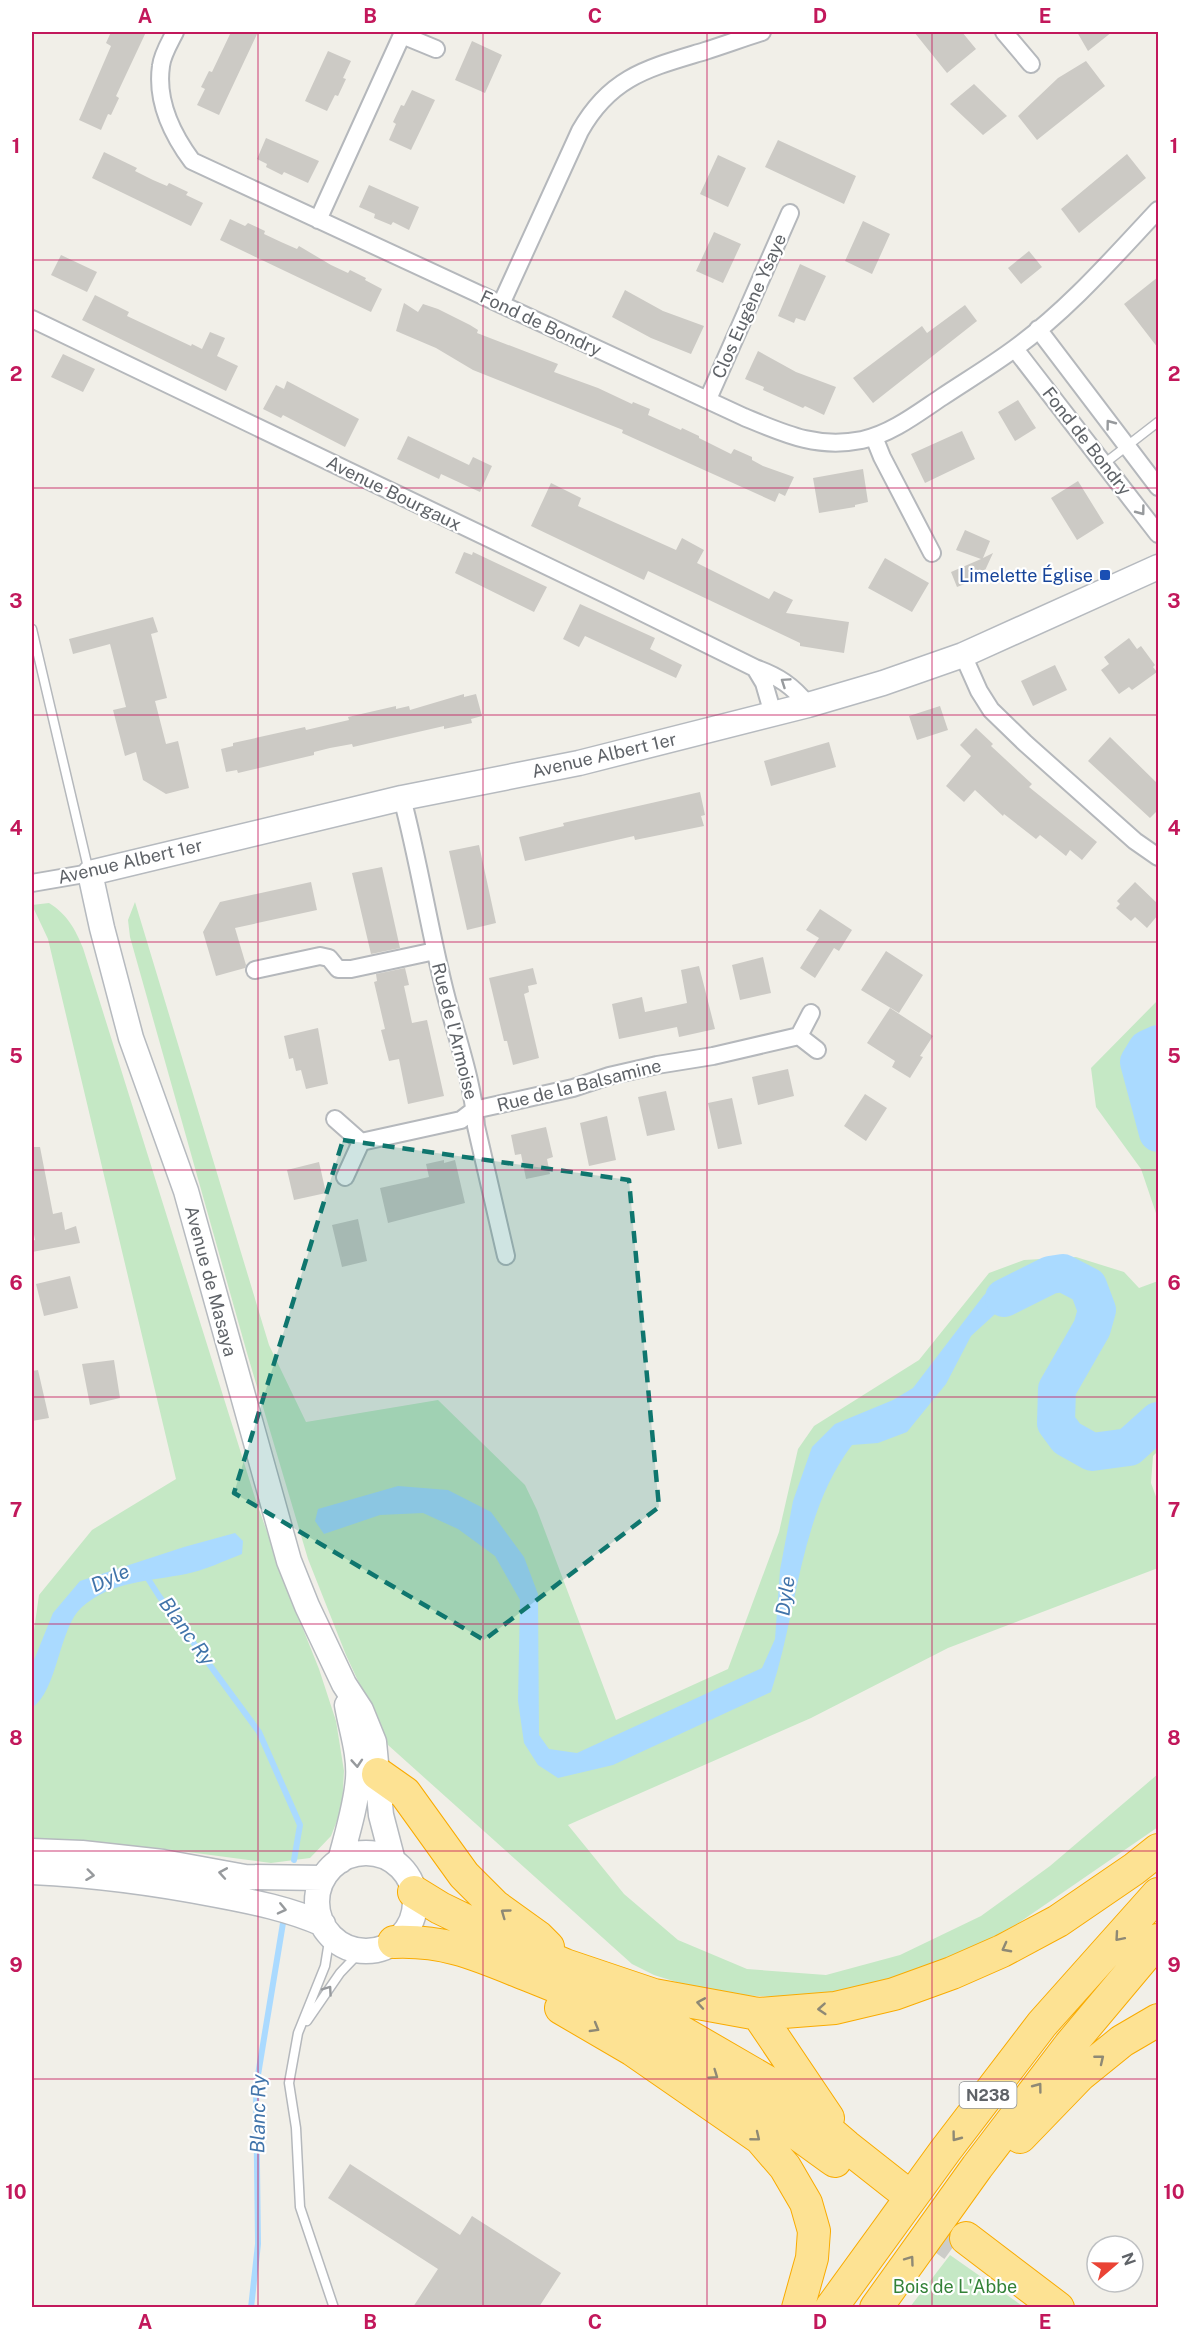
<svg xmlns="http://www.w3.org/2000/svg" width="1190" height="2339" viewBox="0 0 1190 2339" font-family="'Public Sans',sans-serif">
	<rect width="100%" height="100%" fill="#f1efe8"/>
	<path fill="#c5e8c5" d="M135,902L269,1345L306,1422L438,1400L525,1485L537,1510L616,1720L728,1669L779,1532L798,1449L814,1426L919,1360L989,1273L1024,1260L1076,1257L1124,1272L1139,1288L1158,1281V1451L1153,1456L1151,1483L1158,1502V1568L948,1648L811,1718L568,1825L624,1894L678,1940L747,1969L826,1975L900,1955L981,1916L1050,1866L1158,1774V1827L1017,1924L959,1955L907,1976L820,1997H778L735,1995L699,1989L654,1975L632,1964L388,1745L346,1655L308,1559L247,1353L130,937L128,920Z
		M49,903C68,915 75,929 83,948L256,1501L293,1604L319,1669L336,1721L344,1771L342,1808L331,1836L310,1858L271,1863L158,1848L32,1842V1644L39,1595L92,1530L176,1479L48,939L32,905Z
		M1158,1000V1219L1141,1169L1096,1107L1091,1068Z
		M950,2255L1024,2307H910Z"/>
	<path fill="#aadaff" d="M1044,1267L1050,1275L1048,1285L1005,1305L971,1336L946,1384L907,1432L878,1443L852,1445C799,1515 798,1611 771,1692L613,1765L558,1778L538,1765L524,1743L518,1701L520,1600L495,1556L458,1529L423,1513L380,1515L324,1534L315,1521L318,1509L398,1486L448,1490L491,1512L524,1557L538,1594L539,1735L549,1749L577,1753L762,1668L775,1639L780,1570L793,1501L812,1447L835,1424L893,1400L913,1388L984,1295L1012,1273Z
		M235,1533L243,1541L242,1554C224,1561 205,1570 186,1574C151,1581 111,1581 82,1607C59,1627 58,1690 32,1708V1665L53,1613L80,1581L184,1547Z"/>
	<g fill="none" stroke-linecap="round" stroke-linejoin="round">
		<path stroke="#aadaff" stroke-width="6" d="M145,1574L159,1596L259,1732L300,1825L294,1860
			M251,2308L258,2244L256,2087L283,1923"/>
		<path stroke="#aadaff" stroke-width="38" d="M1158,1044L1147,1049L1139,1062L1158,1133
			M1004,1298L1050,1275L1063,1273L1088,1286L1097,1310L1092,1328L1057,1389L1056,1423L1067,1438L1092,1452L1129,1447L1158,1421"/>
	</g>
	<path fill="#cccac5" d="M111,32H146L116,96L119,98L111,115L108,114L101,130L79,120L111,46L106,43Z
		M231,32H258L219,115L197,105L205,89L201,87L209,71L212,72Z
		M914,32H962L976,49L947,73Z
		M1077,32H1112L1088,51Z
		M472,41L502,55L485,93L455,80Z
		M328,51L351,61L343,78L346,79L338,96L335,95L327,111L305,101Z
		M1086,61L1105,86L1037,140L1018,116L1058,78Z
		M974,84L1007,116L983,135L950,104Z
		M412,90L435,100L411,150L389,140L396,124L393,122L401,105L404,106Z
		M266,138L319,161L308,183L284,172L282,175L266,167L267,164L257,159Z
		M778,140L856,176L844,204L765,167Z
		M104,152L137,168L135,171L153,180L167,186L169,183L188,192L186,195L203,203L191,226L92,178Z
		M1127,154L1146,178L1079,233L1061,209Z
		M718,155L746,168L728,207L700,194Z
		M369,185L419,207L409,230L393,222L391,225L374,218L375,214L359,207Z
		M230,219L245,226L248,223L265,231L264,234L281,242L297,249L299,246L331,265L348,273L350,270L366,278L365,280L382,289L371,312L220,240Z
		M863,221L890,234L872,274L845,261Z
		M714,232L741,244L723,283L696,271Z
		M1029,251L1042,267L1021,284L1008,268Z
		M61,255L97,272L87,292L51,275Z
		M800,264L826,276L805,321L796,318L794,323L778,316Z
		M1158,277V348L1124,304Z
		M625,290L663,311L704,326L691,354L651,338L612,317Z
		M95,295L129,312L127,316L191,346L192,344L202,349L210,332L225,338L217,356L238,366L226,391L82,320Z
		M404,303L418,312L423,304L438,309L470,325L478,330L477,333L558,364L554,372L598,388L632,404L633,402L650,409L648,415L681,430L682,428L699,436V438L731,454L734,449L752,457V460L763,466L794,477L785,496L779,493L775,502L622,433L623,430L473,370L436,348L396,331Z
		M965,305L977,321L873,403L853,378L922,326L927,333Z
		M758,351L796,372L836,387L824,415L805,406L803,408L763,390L764,387L745,379Z
		M63,354L95,369L83,392L51,377Z
		M287,381L359,419L345,447L283,415L281,418L263,409L276,385L284,389Z
		M1018,400L1036,428L1015,441L998,412Z
		M962,431L975,459L925,483L911,454Z
		M408,436L469,465L473,457L492,466L480,492L441,474L439,479L397,459Z
		M863,469L868,502L855,505V507L819,513L813,478Z
		M1078,481L1104,523L1077,540L1051,498Z
		M551,483L581,498L578,506L676,550L682,538L704,550L697,563L769,599L774,591L793,600L786,613L849,622L844,653L800,646V643L648,571L644,580L531,526Z
		M965,530L990,541L983,558L993,553L982,577L957,587L951,572L981,559L956,550Z
		M464,552L472,555L473,552L547,587L534,612L455,573Z
		M885,558L929,583L912,612L868,588Z
		M580,604L655,638L650,649L682,665L676,678L585,636L579,647L563,639Z
		M153,617L158,632L151,634L167,698L155,701L166,744L178,741L189,788L166,794L143,780L136,752L125,756L113,710L126,707L110,644L73,654L69,639Z
		M1129,638L1137,649L1141,646L1155,665L1153,667L1157,672L1132,690L1129,687L1119,694L1101,670L1109,664L1104,657Z
		M1055,665L1067,690L1033,706L1021,681Z
		M464,694V697L476,694L482,716L471,719L472,723L444,729V726L353,747L352,744L330,748L314,752V755L238,773L237,770L226,772L221,749L233,746V743L305,727L306,730L349,720L348,717L396,706V709L409,706L410,710Z
		M940,706L948,730L917,740L909,716Z
		M976,728L993,744L991,746L1032,784L1029,787L1097,842L1082,860L1070,850L1066,856L1040,835L1036,839L1004,814L1003,816L975,790L964,802L946,786L971,756L960,745Z
		M1110,737L1158,784V810L1150,818L1088,761Z
		M829,742L836,767L771,786L764,761Z
		M700,792L705,815L701,816L704,826L635,840L634,836L525,861L519,837L564,826L563,823Z
		M479,845L496,923L467,930L449,851Z
		M382,867L400,948L371,954L352,873Z
		M311,882L317,910L235,928L246,965L245,968L216,976L203,932L220,902Z
		M1135,882L1158,904V915L1147,928L1135,917L1131,921L1116,908L1120,904L1117,901Z
		M820,909L852,930L839,951L834,948L815,978L800,968L819,938L806,930Z
		M886,951L923,975L899,1013L861,990Z
		M763,957L771,993L740,1000L732,965Z
		M699,966L715,1029L679,1037L677,1027L619,1039L612,1004L642,997L645,1012L687,1003L681,970Z
		M405,968L409,985L404,986L412,1023L427,1020L444,1096L408,1104L399,1059L389,1061L381,1030L385,1029L374,982L377,981L376,974Z
		M533,968L537,984L528,986L529,992L524,994L539,1058L513,1065L507,1041H504L489,978Z
		M890,1008L933,1036L920,1056L923,1057L910,1078L892,1067L895,1061L867,1043Z
		M318,1028L328,1084L306,1089L301,1070L296,1071L293,1058L289,1059L284,1036Z
		M788,1069L794,1096L758,1105L752,1077Z
		M666,1091L675,1130L647,1136L638,1097Z
		M865,1094L887,1108L866,1141L844,1126Z
		M732,1098L742,1144L718,1149L708,1103Z
		M607,1116L616,1160L589,1166L580,1123Z
		M546,1127L553,1157L547,1159L550,1174L526,1179L521,1154L515,1155L511,1135Z
		M32,1147H40L53,1214L62,1212L65,1230L76,1226L80,1243L32,1252V1241L35,1240L32,1223Z
		M444,1160V1163L455,1160L465,1203L388,1223L380,1188L429,1177L426,1164Z
		M319,1162L326,1193L294,1200L287,1170Z
		M358,1219L367,1261L342,1267L332,1225Z
		M70,1276L78,1308L44,1316L36,1284Z
		M114,1360L120,1398L90,1405L82,1364Z
		M38,1370L49,1418L32,1421V1371Z
		M350,2164L460,2235L472,2216L561,2273L539,2307H413L438,2269L328,2198Z"/>
	<g fill="none" stroke-linecap="round" stroke-linejoin="round">
		<path stroke="#ccccc8" stroke-width="32" stroke-dasharray="32 16" stroke-linecap="butt" d="M889,2199L958,2249"/>
		<g stroke="#b5b8bc" stroke-width="11">
			<path id="lane" d="M1105,463L1158,422
				M32,629L89,872
				M330,1935L325,1966L298,2033L289,2083L296,2128L300,2207L334,2308
				M307,2021L340,1973L361,1951"/>
		</g>
		<g stroke="#b5b8bc" stroke-width="20">
			<path id="street" d="M175,32C170,42 162,55 161,66C156,101 172,134 192,161L744,417C785,434 817,449 862,440C891,434 918,413 942,397C966,381 991,366 1014,349C1068,310 1113,258 1158,210
				M1004,32L1031,64
				M318,220L402,35L436,49
				M502,302L580,131C611,76 649,68 705,51C724,45 743,38 762,32
				M32,319L607,595L755,668C778,676 793,686 808,705
				M1038,329L1158,487
				M1015,349L1158,534
				M708,399L790,213
				M874,437L882,457L932,553
				M963,655L979,691L991,710L1025,743L1135,841L1158,857
				M755,668L764,683L773,714
				M402,798C419,862 429,928 445,992C456,1036 473,1081 476,1126L506,1256
				M32,883L90,873
				M255,970L320,956L329,958L338,969H351L435,951
				M799,1036L817,1050
				M335,1119L361,1142L461,1120L474,1110L573,1088L609,1076L657,1065L713,1056L799,1036L811,1013
				M345,1177L361,1142"/>
		</g>
		<g stroke="#b6babf" stroke-width="27">
			<path id="secondary" d="M32,1851L82,1853L163,1862L245,1877L323,1878
				M317 1902a49 49 0 1 1 98 0a49 49 0 1 1-98 0Z
				M340,1861C347,1834 356,1806 358,1779C360,1754 351,1729 347,1705
				M393,1861L381,1815L374,1742L361,1710L344,1684L307,1606L289,1561L186,1191L131,1038L102,928L90,873L402,798L579,763L808,705L883,683L963,655L1158,567
				M32,1872C94,1875 156,1883 217,1895C254,1902 289,1909 323,1924"/>
		</g>
		<g stroke="#f9ab00" stroke-width="34">
			<path id="highway" d="M378,1774L405,1793L464,1875L495,1906L538,1937L548,1947
				M414,1892L440,1908L506,1940L565,1965L654,1995L758,2014L835,2008L894,1994L952,1973L1002,1951L1058,1921L1134,1869L1158,1850
				M394,1942C446,1940 478,1955 525,1974C560,1988 596,2002 629,2020C701,2061 768,2113 835,2161
				M623,1998L778,2088L846,2146L898,2187
				M561,2008L633,2050L760,2138L785,2167L806,2203L814,2231L812,2258L798,2308
				M758,2014L828,2118
				M1020,2137L1080,2075L1122,2041L1158,2020
				M966,2238L1058,2308
				M831,2308L945,2151L1042,2024L1158,1894
				M876,2308L977,2167L1070,2045L1158,1940"/>
		</g>
		<use href="#lane" stroke="#fff" stroke-width="8"/>
		<use href="#street" stroke="#fff" stroke-width="16"/>
		<use href="#secondary" stroke="#fff" stroke-width="24"/>
		<use href="#highway" stroke="#fde293" stroke-width="32"/>
	</g>
	<defs><path id="oneway-chevron" d="M-2-3.5L2.5 0L-2 3.5" fill="none" stroke-width="1.6" stroke-linecap="round" stroke-linejoin="round" transform="scale(1.5)"/></defs>
	<g stroke="#979a9d">
		<use href="#oneway-chevron" transform="translate(1110 424) rotate(-127)"/>
		<use href="#oneway-chevron" transform="translate(1141 511) rotate(53)"/>
		<use href="#oneway-chevron" transform="translate(785 682) rotate(-146)"/>
		<use href="#oneway-chevron" transform="translate(357 1763) rotate(86)"/>
		<use href="#oneway-chevron" transform="translate(223 1873) rotate(-170)"/>
		<use href="#oneway-chevron" transform="translate(90 1875) rotate(7)"/>
		<use href="#oneway-chevron" transform="translate(282 1909) rotate(13)"/>
		<use href="#oneway-chevron" transform="translate(328 1990) rotate(-55)"/>
	</g>
	<g stroke="#8e8975">
		<use href="#oneway-chevron" transform="translate(505 1913) rotate(-144)"/>
		<use href="#oneway-chevron" transform="translate(1119 1937) rotate(131)"/>
		<use href="#oneway-chevron" transform="translate(1006 1948) rotate(152)"/>
		<use href="#oneway-chevron" transform="translate(701 2003) rotate(-170)"/>
		<use href="#oneway-chevron" transform="translate(822 2009) rotate(176)"/>
		<use href="#oneway-chevron" transform="translate(595 2028) rotate(30)"/>
		<use href="#oneway-chevron" transform="translate(1100 2059) rotate(-39)"/>
		<use href="#oneway-chevron" transform="translate(714 2075) rotate(35)"/>
		<use href="#oneway-chevron" transform="translate(1038 2087) rotate(-53)"/>
		<use href="#oneway-chevron" transform="translate(756 2137) rotate(39)"/>
		<use href="#oneway-chevron" transform="translate(956 2137) rotate(127)"/>
		<use href="#oneway-chevron" transform="translate(910 2260) rotate(-54)"/>
	</g>
	<path fill="#0f766e" fill-opacity="0.2" stroke="#0f766e" stroke-width="4.5" stroke-dasharray="12 8" stroke-linejoin="round" d="M343,1140L629,1180L659,1507L484,1640L234,1493Z"/>
	<path fill="none" stroke="#c2185b" stroke-width="1.5" stroke-opacity="0.55" d="M258,32V2308M483,32V2308M707,32V2308M932,32V2308M32,260H1158M32,488H1158M32,715H1158M32,942H1158M32,1170H1158M32,1397H1158M32,1624H1158M32,1851H1158M32,2079H1158"/>
	<rect fill="#1a4fb4" stroke="#fff" stroke-width="2" x="1099" y="569" width="12" height="12" rx="3"/>
	<g text-anchor="middle" dominant-baseline="central" stroke-width="4.5" stroke-linejoin="round" paint-order="stroke">
		<rect fill="#fff" stroke="#8f9295" stroke-width="1.5" x="959.5" y="2082" width="57" height="26" rx="4.5"/>
		<g font-size="16" font-weight="bold" fill="#5f6368">
			<text x="988" y="2095">N238</text>
		</g>
		<g font-size="18" fill="#5f6368" stroke="#fff">
			<text transform="translate(749 306) rotate(-66)">Clos Eugène Ysaye</text>
			<text transform="translate(541 323) rotate(25)">Fond de Bondry</text>
			<text transform="translate(1087 441) rotate(52)">Fond de Bondry</text>
			<text transform="translate(394 493) rotate(26)">Avenue Bourgaux</text>
			<text transform="translate(604 755) rotate(-13)">Avenue Albert 1er</text>
			<text transform="translate(130 861) rotate(-13)">Avenue Albert 1er</text>
			<text transform="translate(455 1031) rotate(76)">Rue de l'Armoise</text>
			<text transform="translate(579 1085) rotate(-14)">Rue de la Balsamine</text>
			<text transform="translate(211 1281) rotate(75)">Avenue de Masaya</text>
		</g>
		<g font-size="18" fill="#164399" stroke="#fff" text-anchor="end">
			<text x="1093" y="575">Limelette Église</text>
		</g>
		<g font-size="18" fill="#348238" stroke="#fff">
			<text x="955" y="2286">Bois de L'Abbe</text>
		</g>
		<g font-size="20" font-style="italic" fill="#4174aa" stroke="#fff">
			<text transform="translate(110 1578) rotate(-25)">Dyle</text>
			<text transform="translate(785 1596) rotate(-82)">Dyle</text>
			<text transform="translate(187 1631) rotate(54)">Blanc Ry</text>
			<text transform="translate(258 2114) rotate(-89)">Blanc Ry</text>
		</g>
	</g>
	<rect width="1190" height="2339" fill="none" stroke="#ffffff" stroke-width="66"/>
	<g transform="translate(1115 2264) rotate(70)"><circle r="28" fill="#ffffff" stroke="#bfc1c3" stroke-width="1.5"/>
	<path d="M0-4.5L10 22L0 15L-10 22Z" fill="#ea4335"/>
	<text y="-9" font-size="16" font-weight="bold" text-anchor="middle" fill="#5f6368">N</text>
	</g>
	<rect x="33" y="33" width="1124" height="2273" fill="none" stroke="#c2185b" stroke-width="2"/>
	<g font-size="20" text-anchor="middle" font-weight="bold" fill="#c2185b">
		<text x="145" y="23">A</text>
		<text x="370" y="23">B</text>
		<text x="595" y="23">C</text>
		<text x="820" y="23">D</text>
		<text x="1045" y="23">E</text>
		<text x="16" y="153">1</text>
		<text x="1174" y="153">1</text>
		<text x="16" y="381">2</text>
		<text x="1174" y="381">2</text>
		<text x="16" y="608">3</text>
		<text x="1174" y="608">3</text>
		<text x="16" y="835">4</text>
		<text x="1174" y="835">4</text>
		<text x="16" y="1063">5</text>
		<text x="1174" y="1063">5</text>
		<text x="16" y="1290">6</text>
		<text x="1174" y="1290">6</text>
		<text x="16" y="1517">7</text>
		<text x="1174" y="1517">7</text>
		<text x="16" y="1745">8</text>
		<text x="1174" y="1745">8</text>
		<text x="16" y="1972">9</text>
		<text x="1174" y="1972">9</text>
		<text x="16" y="2199">10</text>
		<text x="1174" y="2199">10</text>
		<text x="145" y="2329">A</text>
		<text x="370" y="2329">B</text>
		<text x="595" y="2329">C</text>
		<text x="820" y="2329">D</text>
		<text x="1045" y="2329">E</text>
	</g>
</svg>
